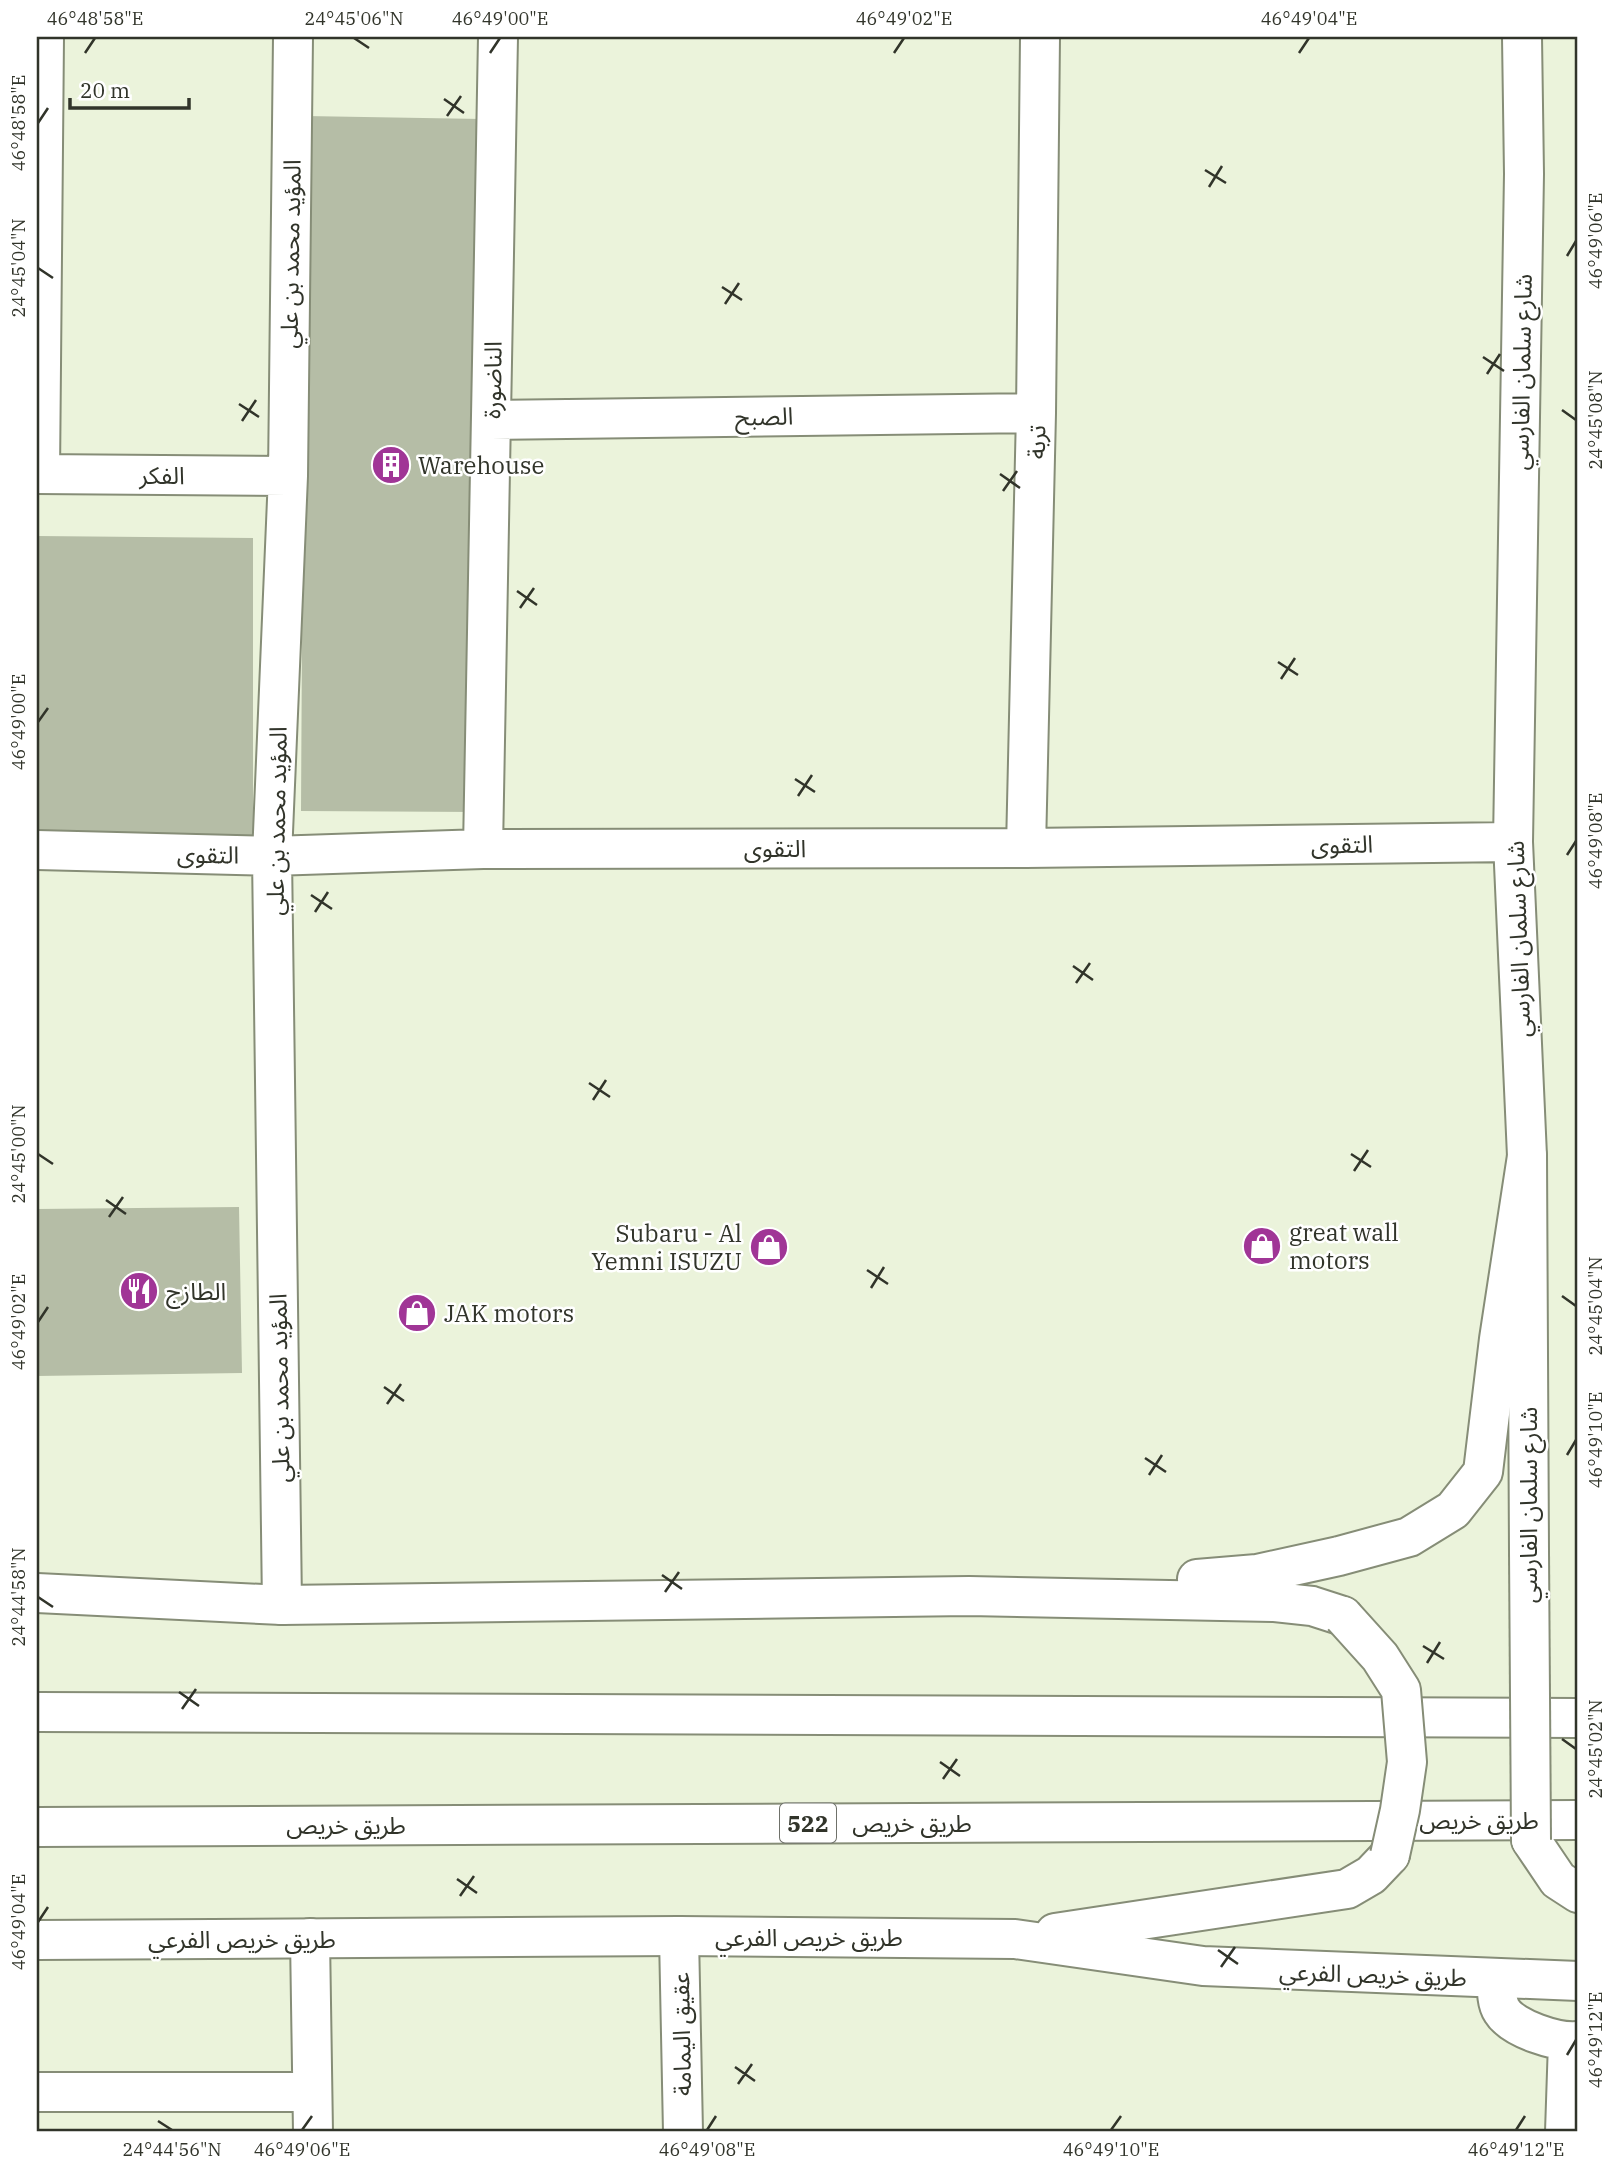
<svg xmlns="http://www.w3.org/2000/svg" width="1615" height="2169" viewBox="0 0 1615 2169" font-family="'IBM Plex Serif','Noto Sans Arabic',serif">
	<rect width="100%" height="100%" fill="#ebf3db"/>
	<path fill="#b5bda6" d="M305,116L482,119L477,812L301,811Z
		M37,536L253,538V839L37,837Z
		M239,1207L242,1373L37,1376V1209Z"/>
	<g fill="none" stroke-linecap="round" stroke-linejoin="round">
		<g stroke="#868d77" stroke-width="42">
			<path id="minor" d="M1522,37L1524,174L1513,842L1527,1156L1529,1552
				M491,420L1036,413
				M37,474L288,476
				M40,474L44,37
				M1026,848L1036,413L1040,37
				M483,849L498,37
				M37,850L272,856L483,849L1026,848L1513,842
				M282,1605L272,856L288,476L293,37
				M1531,1840L1558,1880L1578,1893
				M679,1936L683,2132
				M310,1938L313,2132
				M1497,1978C1497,1989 1496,2002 1502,2011C1513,2029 1558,2043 1578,2041
				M37,2092H312
				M1565,2132L1568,2042"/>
		</g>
		<g stroke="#868d77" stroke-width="42">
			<path id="major" d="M1197,1579L1257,1574L1339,1556L1409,1537L1453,1510L1483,1472L1499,1339L1527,1156
				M37,1593L282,1605L969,1596L1275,1602L1312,1606L1343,1616
				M1055,1933L1347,1889L1371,1875L1390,1855
				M37,1940L679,1936L1015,1939L1203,1966L1578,1981"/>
		</g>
		<g stroke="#868d77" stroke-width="42">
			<path id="highway" d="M37,1712L1578,1718
				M37,1827L1578,1820"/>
		</g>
		<use href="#minor" stroke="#fff" stroke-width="38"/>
		<use href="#major" stroke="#fff" stroke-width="38"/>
		<use href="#highway" stroke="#fff" stroke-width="38"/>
		<g stroke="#868d77" stroke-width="42" stroke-linecap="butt">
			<path id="minor-bridge" d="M1529,1552L1531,1840"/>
		</g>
		<g stroke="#868d77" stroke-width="42" stroke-linecap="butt">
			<path id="major-bridge" d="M1343,1616L1380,1657L1401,1690L1407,1762L1400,1810L1390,1855"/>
		</g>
		<use href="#minor-bridge" stroke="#fff" stroke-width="38"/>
		<use href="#major-bridge" stroke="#fff" stroke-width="38"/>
	</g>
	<path fill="none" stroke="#31342a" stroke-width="2.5" d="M354,38L369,48M85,53L95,38M490,53L500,38M894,53L904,38M1299,53L1309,38M444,99L464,113M447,116L461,96M38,123L48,108M1205,170L1226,183M1209,187L1222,166M1567,256L1576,241M38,268L53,278M722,287L742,300M725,304L739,283M1483,357L1504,371M1487,374L1500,354M239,404L259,417M1562,410L1576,420M242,421L256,400M1000,474L1020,488M1003,491L1017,471M517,591L537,605M520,608L534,588M1278,662L1298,675M1281,679L1295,658M38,722L48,708M795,779L815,792M798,796L812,775M1567,855L1576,841M311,895L332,909M315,912L328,892M1073,966L1093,980M1076,983L1090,963M589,1083L610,1097M593,1100L606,1080M38,1154L53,1164M1351,1154L1371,1167M1354,1171L1368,1150M106,1200L126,1214M109,1217L123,1197M867,1270L888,1284M871,1288L884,1267M1562,1296L1576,1306M38,1322L48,1307M384,1387L404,1401M387,1404L401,1384M1567,1455L1576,1440M1145,1458L1166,1472M1149,1475L1162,1455M662,1575L682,1589M665,1592L679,1572M38,1597L53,1607M1423,1646L1444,1659M1427,1663L1440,1642M179,1692L199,1706M182,1709L196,1689M1562,1739L1576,1749M940,1762L960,1776M943,1779L957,1759M457,1879L477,1893M460,1896L474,1876M38,1922L48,1907M1218,1950L1238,1964M1221,1967L1235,1947M1567,2055L1576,2040M735,2067L755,2081M738,2084L752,2064M158,2121L172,2130M302,2130L312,2116M707,2130L716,2116M1111,2130L1121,2116M1516,2130L1525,2116"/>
	<defs>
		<g id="building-disc" transform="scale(2.0125)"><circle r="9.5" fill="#a03596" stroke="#fff"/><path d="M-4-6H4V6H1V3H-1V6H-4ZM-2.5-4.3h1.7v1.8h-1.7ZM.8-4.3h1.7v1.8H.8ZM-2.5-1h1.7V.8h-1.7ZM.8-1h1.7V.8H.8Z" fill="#fff"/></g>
		<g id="shop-disc" transform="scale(2.0125)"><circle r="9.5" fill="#a03596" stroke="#fff"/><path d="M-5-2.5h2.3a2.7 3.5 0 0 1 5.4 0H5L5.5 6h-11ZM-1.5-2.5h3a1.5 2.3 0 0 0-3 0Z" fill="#fff"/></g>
		<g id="restaurant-disc" transform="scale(2.0125)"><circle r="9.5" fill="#a03596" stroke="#fff"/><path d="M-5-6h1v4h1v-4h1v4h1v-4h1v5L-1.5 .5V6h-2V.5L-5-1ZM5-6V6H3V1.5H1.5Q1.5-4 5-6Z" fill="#fff"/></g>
	</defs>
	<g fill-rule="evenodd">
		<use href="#building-disc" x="391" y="465"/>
		<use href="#shop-disc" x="1262" y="1246"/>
		<use href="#shop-disc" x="769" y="1247"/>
		<use href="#restaurant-disc" x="139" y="1291"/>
		<use href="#shop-disc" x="417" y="1313"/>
	</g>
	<g text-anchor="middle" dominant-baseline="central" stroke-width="5" stroke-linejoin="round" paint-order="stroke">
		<rect fill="#fff" stroke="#6f716a" stroke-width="2" x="780" y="1803.5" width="56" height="39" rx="5"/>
		<g font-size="23" font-weight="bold" fill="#31342a">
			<text x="808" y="1823">522</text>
		</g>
		<g font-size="24" fill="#31342a" stroke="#fff">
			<text transform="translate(290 254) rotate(-89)">المؤيد محمد بن علي</text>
			<text transform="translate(1521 372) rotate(-89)">شارع سلمان الفارسي</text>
			<text transform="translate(492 380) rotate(-89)">الناضورة</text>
			<text transform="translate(764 416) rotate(-1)">الصبح</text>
			<text transform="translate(1036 442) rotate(-89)">تربة</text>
			<text x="162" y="475">الفكر</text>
			<text transform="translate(276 821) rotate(-89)">المؤيد محمد بن علي</text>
			<text transform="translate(1342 844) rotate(-1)">التقوى</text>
			<text x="775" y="848">التقوى</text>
			<text transform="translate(208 854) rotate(1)">التقوى</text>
			<text transform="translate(1518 939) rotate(-92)">شارع سلمان الفارسي</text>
			<text transform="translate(279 1388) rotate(-91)">المؤيد محمد بن علي</text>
			<text transform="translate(1528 1505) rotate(-90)">شارع سلمان الفارسي</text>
			<text x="1479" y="1820">طريق خريص</text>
			<text x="912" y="1823">طريق خريص</text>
			<text x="346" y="1825">طريق خريص</text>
			<text x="809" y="1937">طريق خريص الفرعي</text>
			<text x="242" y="1939">طريق خريص الفرعي</text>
			<text transform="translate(1373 1974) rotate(2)">طريق خريص الفرعي</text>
			<text transform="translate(681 2034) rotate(-91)">عقيق اليمامة</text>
		</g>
		<g font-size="24" fill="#31342a" stroke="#fff" text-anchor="start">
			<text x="418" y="465">Warehouse</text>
			<text x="1289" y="1232">great wall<tspan x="1289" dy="28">motors</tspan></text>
			<text x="742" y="1233" text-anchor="end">Subaru - Al<tspan x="742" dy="28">Yemni ISUZU</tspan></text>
			<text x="166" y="1291">الطازج</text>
			<text x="444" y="1313">JAK motors</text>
		</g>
	</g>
	<rect width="1615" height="2169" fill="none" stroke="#ffffff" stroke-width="77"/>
	<path d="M70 98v10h119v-10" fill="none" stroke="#31342a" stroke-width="3.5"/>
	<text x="80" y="98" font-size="21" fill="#31342a" stroke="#ffffff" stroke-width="5" paint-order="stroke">20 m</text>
	<rect x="38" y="38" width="1538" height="2092" fill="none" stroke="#31342a" stroke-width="2.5"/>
	<g font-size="18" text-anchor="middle" fill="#31342a">
		<text x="95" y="25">46°48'58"E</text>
		<text x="354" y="25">24°45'06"N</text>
		<text x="500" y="25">46°49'00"E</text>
		<text x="904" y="25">46°49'02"E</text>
		<text x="1309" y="25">46°49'04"E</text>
		<text transform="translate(19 123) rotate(-90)" y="6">46°48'58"E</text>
		<text transform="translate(1596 241) rotate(-90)" y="6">46°49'06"E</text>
		<text transform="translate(19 268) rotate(-90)" y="6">24°45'04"N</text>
		<text transform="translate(1596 420) rotate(-90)" y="6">24°45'08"N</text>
		<text transform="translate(19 722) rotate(-90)" y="6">46°49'00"E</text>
		<text transform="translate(1596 841) rotate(-90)" y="6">46°49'08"E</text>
		<text transform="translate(19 1154) rotate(-90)" y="6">24°45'00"N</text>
		<text transform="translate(1596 1306) rotate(-90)" y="6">24°45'04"N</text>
		<text transform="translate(19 1322) rotate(-90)" y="6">46°49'02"E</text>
		<text transform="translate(1596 1440) rotate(-90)" y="6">46°49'10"E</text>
		<text transform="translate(19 1597) rotate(-90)" y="6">24°44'58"N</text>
		<text transform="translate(1596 1749) rotate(-90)" y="6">24°45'02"N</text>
		<text transform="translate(19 1922) rotate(-90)" y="6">46°49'04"E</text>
		<text transform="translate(1596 2040) rotate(-90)" y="6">46°49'12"E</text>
		<text x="172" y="2156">24°44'56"N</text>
		<text x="302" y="2156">46°49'06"E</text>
		<text x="707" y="2156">46°49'08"E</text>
		<text x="1111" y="2156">46°49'10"E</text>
		<text x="1516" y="2156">46°49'12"E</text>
	</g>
</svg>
